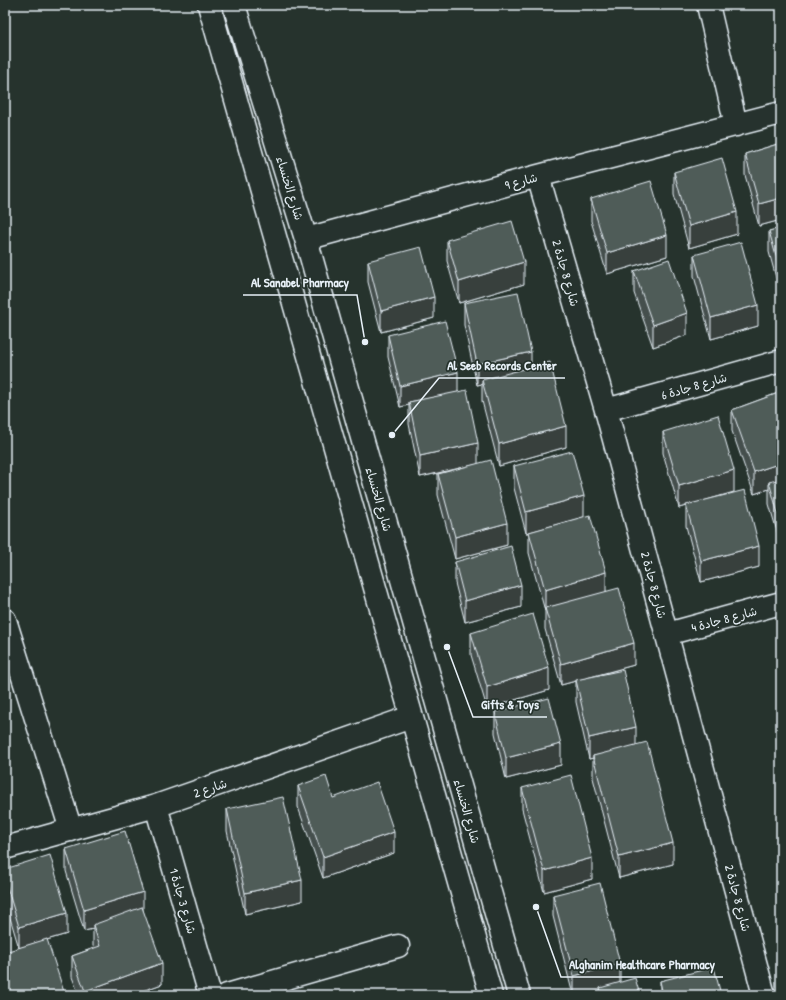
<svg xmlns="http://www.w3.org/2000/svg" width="786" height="1000" viewBox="0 0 786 1000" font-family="'Patrick Hand','Playpen Sans Arabic',sans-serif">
	<rect width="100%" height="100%" fill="#26332d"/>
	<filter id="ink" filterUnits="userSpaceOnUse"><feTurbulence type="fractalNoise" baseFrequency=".025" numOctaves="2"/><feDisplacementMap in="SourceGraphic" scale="8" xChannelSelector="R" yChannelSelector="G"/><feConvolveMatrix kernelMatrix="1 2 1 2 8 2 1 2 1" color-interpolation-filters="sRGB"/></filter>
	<g filter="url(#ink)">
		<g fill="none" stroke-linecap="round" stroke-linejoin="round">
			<g stroke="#e8f1f8" stroke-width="25">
				<path id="minor" d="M209,5L491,995
					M234,5L306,239L519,995
					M708,5L736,125
					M538,176L606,410L764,995
					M306,239L538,176L781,113
					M606,410L781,361
					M5,620L71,830
					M667,634L781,603
					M156,806L210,995
					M5,848L156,806L411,717
					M227,995L398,946"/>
			</g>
			<use href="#minor" stroke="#26332d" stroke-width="22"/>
		</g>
		<path fill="#454f4d" stroke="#e8f1f8" d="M781,143V220L759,226L745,175V154Z
			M674,172L737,234L689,248L674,194Z
			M591,199L667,256L607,274L591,221Z
			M781,228V296L769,252V231Z
			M447,240L524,284L459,303L447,261Z
			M694,255L758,326L711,339L694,276Z
			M368,261L434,318L381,332L368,282Z
			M634,271L687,335L653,347L634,293Z
			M464,303L531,367L566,447L499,466L482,401V384L477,385L464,325Z
			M388,335L458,392L478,464L507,545L455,559L438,495V474L462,468L420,477L409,424V405L400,407L388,357Z
			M781,392V545L769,504V489L754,494L732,431V410Z
			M663,432L734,492L706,500L759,567L701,582L686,526V506L679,508L663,453Z
			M514,466L584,516L606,591L634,665L580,680L636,745L673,864L619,878L593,778V758L589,759L576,702V681L561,685L545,629V611L529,553V533H526L514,488Z
			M455,562L521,607L465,622L455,583Z
			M471,633L549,690L487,708L471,655Z
			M495,712L561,765L506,779L495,733Z
			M298,786L333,798L394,853L323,878L298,807Z
			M522,788L592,879L544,892L522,809Z
			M227,809L302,901L245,914L227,831Z
			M66,849L143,910L162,984L131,995H79L72,977V956L94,948L93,946V929L84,931L66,871Z
			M5,869L67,934L19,948L5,901Z
			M553,895L620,982L640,995H600V991L584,995H573L553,916Z
			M660,981L721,995H660Z"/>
		<path fill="#38403e" stroke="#e8f1f8" d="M781,198V220L759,226V204Z
			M737,212V234L689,248V226Z
			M667,235V256L607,274V253Z
			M524,262V284L459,303V282Z
			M434,297V318L381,332V311Z
			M758,305V326L711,339V318Z
			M687,313V335L653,347V325Z
			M531,352V374L482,380V384L477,385V364Z
			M458,372V393L409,402V405L400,407V386Z
			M566,426V447L499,466V444Z
			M478,443V464L420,477V456Z
			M781,463V484L769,482V489L754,494V472Z
			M734,470V492L679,508V486Z
			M584,496V517L526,533V512Z
			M507,523V545L455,559V537Z
			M759,546V567L701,582V561Z
			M606,572V594L545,608V611V590Z
			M521,585V607L465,622V601Z
			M634,643V665L561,685V664Z
			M549,668V690L487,708V687Z
			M636,727V748L593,756V758L589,759V738Z
			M561,744V765L506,779V758Z
			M394,832V853L323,878V857Z
			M673,843V864L619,878V857Z
			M592,858V879L544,892V871Z
			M302,880V901L245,914V893Z
			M143,892V914L93,925V929L84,931V910Z
			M67,913V934L19,948V927Z
			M162,963V984L131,995H85V991Z
			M620,964V986L600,988V991L584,995H574V976Z"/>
		<path fill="#505c59" stroke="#e8f1f8" d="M781,143V198L759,204L745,154Z
			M722,158L737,212L689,226L674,172Z
			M651,181L667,235L607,253L591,199Z
			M512,221L524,262L459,282L447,240Z
			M781,228V274L769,231Z
			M741,242L758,305L711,318L694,255Z
			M421,247L434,297L381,311L368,261Z
			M669,259L687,313L653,325L634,271Z
			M518,292L531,352L477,364L464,303Z
			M445,321L458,372L400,386L388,335Z
			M550,362L566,426L499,444L482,380Z
			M467,390L478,443L420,456L409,402Z
			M781,392V463L754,472L732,410Z
			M718,415L734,470L679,486L663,432Z
			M572,451L584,496L526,512L514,466Z
			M491,460L507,523L455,537L438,474Z
			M781,479V524L769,482Z
			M745,490L759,546L701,561L686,505Z
			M590,515L606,572L545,590L529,532Z
			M511,546L521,585L465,601L455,562Z
			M619,588L634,643L561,664L545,608Z
			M533,614L549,668L487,687L471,633Z
			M623,670L636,727L589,738L576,680Z
			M549,698L561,744L506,758L495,712Z
			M647,742L673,843L619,857L593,756Z
			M571,775L592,858L544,871L522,788Z
			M326,776L333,798L377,782L394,832L323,857L298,786Z
			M283,797L302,880L245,893L227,809Z
			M125,831L143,892L84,910L66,849Z
			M50,855L67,913L19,927L5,880V869Z
			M600,883L620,964L574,976L553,895Z
			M142,907L162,963L85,991L72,956L100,946L93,925Z
			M47,939L65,995H5V952Z
			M714,967L721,995H663L660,981Z
			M635,978L640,995H602L600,988Z"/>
	</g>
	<g text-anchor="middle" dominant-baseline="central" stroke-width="3.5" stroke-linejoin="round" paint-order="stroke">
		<g font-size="12" fill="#e8f1f8" stroke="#26332d">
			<text transform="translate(521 181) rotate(-15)">شارع 9</text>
			<text transform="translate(290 188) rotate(73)">شارع الخنساء</text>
			<text transform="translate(566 273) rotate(74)">شارع 8 جادة 2</text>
			<text transform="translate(694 386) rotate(-16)">شارع 8 جادة 6</text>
			<text transform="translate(379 499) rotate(74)">شارع الخنساء</text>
			<text transform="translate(654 585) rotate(75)">شارع 8 جادة 2</text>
			<text transform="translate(724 619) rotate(-15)">شارع 8 جادة 4</text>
			<text transform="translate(210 788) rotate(-19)">شارع 2</text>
			<text transform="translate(467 811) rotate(74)">شارع الخنساء</text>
			<text transform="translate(738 898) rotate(75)">شارع 8 جادة 2</text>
			<text transform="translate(183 901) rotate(74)">شارع 3 جادة 1</text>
		</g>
	</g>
	<path fill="none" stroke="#e8f1f8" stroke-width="1.5" d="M365 342L357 295H243M392 435L439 378H565M447 647L473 717H547M536 907L561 977H723"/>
	<g fill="#e8f1f8" stroke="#26332d" stroke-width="1.5">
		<circle cx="365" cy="342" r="4"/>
		<circle cx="392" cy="435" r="4"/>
		<circle cx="447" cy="647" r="4"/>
		<circle cx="536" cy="907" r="4"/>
	</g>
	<g font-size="13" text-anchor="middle" font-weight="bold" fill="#e8f1f8" stroke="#26332d" stroke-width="3.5" stroke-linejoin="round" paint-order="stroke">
		<text x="300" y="287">Al Sanabel Pharmacy</text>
		<text x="502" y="370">Al Seeb Records Center</text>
		<text x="510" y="709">Gifts &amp; Toys</text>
		<text x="642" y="969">Alghanim Healthcare Pharmacy</text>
	</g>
	<rect width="786" height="1000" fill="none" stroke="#26332d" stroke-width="20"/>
	<rect x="10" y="10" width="766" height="980" fill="none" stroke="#e8f1f8" stroke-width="1.5" filter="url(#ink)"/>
</svg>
